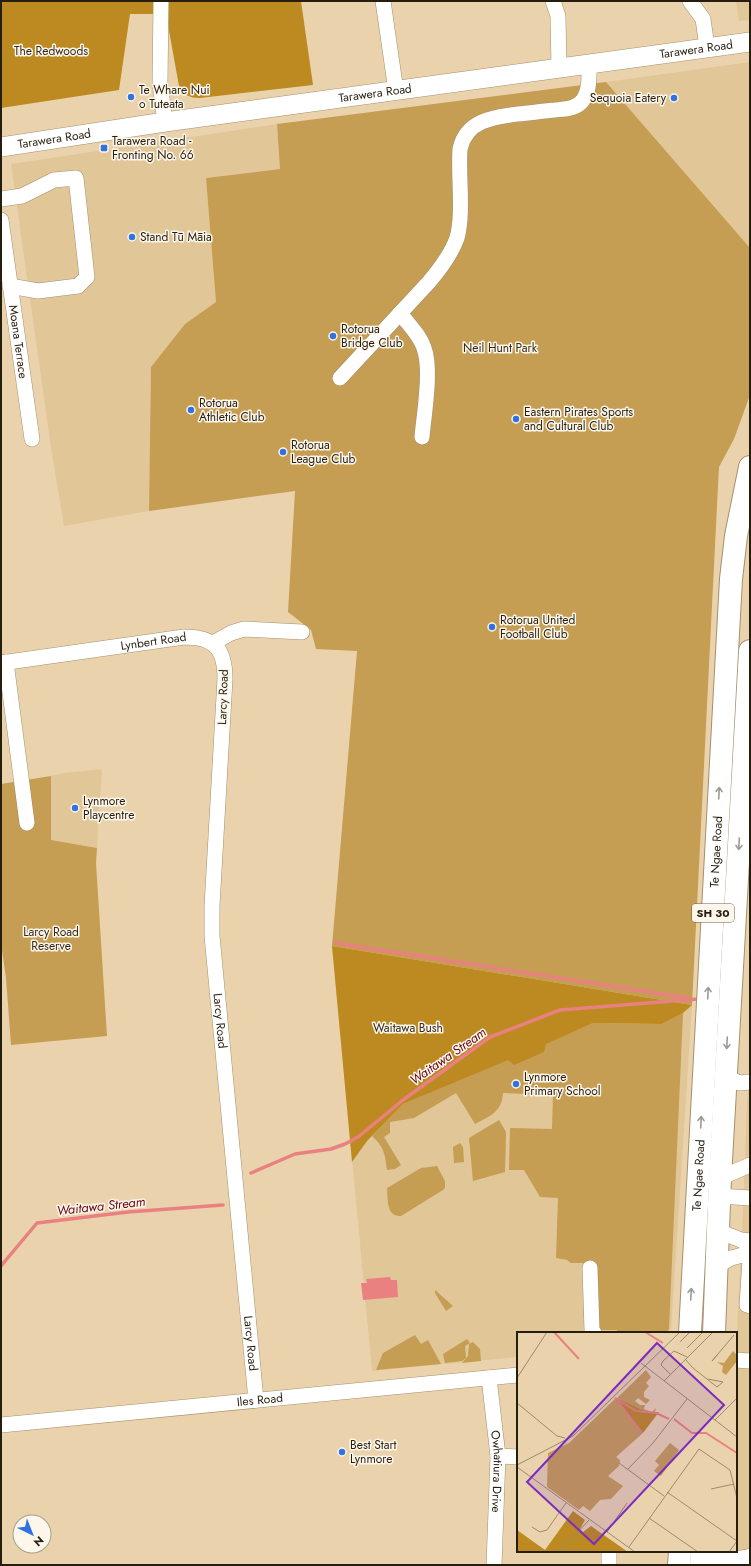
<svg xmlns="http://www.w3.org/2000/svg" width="751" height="1566" viewBox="0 0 751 1566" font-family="Jost,sans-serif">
	<rect width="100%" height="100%" fill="#ead3ac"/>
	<path fill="#e1c698" d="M736,1H750V20L739,21Z
		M750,62V248L606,82Z
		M277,124L280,169L206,178L216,302L185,324L151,367L149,511L64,526L51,448L11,164Z
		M102,769L97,848L50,840L51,776L64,773Z
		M332,946L692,1005L671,1330L668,1333H518V1357L372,1371Z
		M750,1073V1565H718L719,1551H736V1347L743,1210L747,1102Z"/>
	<path fill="#c59d53" d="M606,82L750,248V395L734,439L719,467L718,486L692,1005L332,946L357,651L316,649L311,630L288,612L295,491L149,511L151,367L185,324L216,302L206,178L280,169L277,124Z
		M51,776V840L97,848L96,863L107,1036L11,1045L6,978L1,943V784Z
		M683,1013L669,1329L666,1333H617V1330H594V1263H571L567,1260L556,1258L558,1198L540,1197L524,1170H509L510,1128L552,1129L553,1095L503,1093C502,1112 490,1116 475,1124L456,1093L414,1118L390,1122V1133L384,1137L401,1165L395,1169L387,1170C385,1154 384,1147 372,1136L403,1104L593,1023L662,1024Z
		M499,1120L506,1132L505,1172L473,1181L469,1138Z
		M460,1143L463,1147L464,1162L454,1163L453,1147Z
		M437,1166L445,1181V1188L443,1190L401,1216C386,1217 388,1199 387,1188L421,1168Z
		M435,1290L453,1306L446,1311L435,1293Z
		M415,1335L421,1344L428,1340L441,1364L376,1370L383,1353Z
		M467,1339L470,1343L465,1346L466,1358L462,1361L445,1363L443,1354Z
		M473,1342L480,1349L481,1361L462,1363L468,1356L469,1344Z"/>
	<path fill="#bc8a20" d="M1,1H301L313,85L200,98C189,98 185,95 179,86L166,14H130L119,90L1,108Z
		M332,946L692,1005L683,1013L662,1024L593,1023L546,1044L544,1052L514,1065L508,1060L403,1104L367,1141L352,1162Z"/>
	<path fill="#e98181" d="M390,1277L391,1280H397L398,1297L363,1300L361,1283H367L366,1279Z"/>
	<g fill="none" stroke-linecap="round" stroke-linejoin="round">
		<path stroke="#e98181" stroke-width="3.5" d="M335,943L688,998
			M251,1173L295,1154L331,1149L345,1144L358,1137L403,1100L490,1037L560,1010L698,999
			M1,1266L37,1223L128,1212L223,1205"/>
		<g stroke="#a5906b" stroke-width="16">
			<g id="minor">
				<path d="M161,1L160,84L165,122"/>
				<path d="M383,1L396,91"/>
				<path d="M553,1L558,16L559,69"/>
				<path d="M690,1L703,19L707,47"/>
				<path d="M1,199L22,196L54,180L76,178L87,277L78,286L38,291L10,286"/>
				<path id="s1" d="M1,220L32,439"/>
				<path d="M400,313C408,324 420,335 424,348C432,369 424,414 422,437"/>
				<path d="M340,378L429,282C440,269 451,255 457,238C464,212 458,177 460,149C466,120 494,117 518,114C530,113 543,111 555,110C564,109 577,109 583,100C590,90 589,76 589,65"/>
				<path d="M213,643L231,633L244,629L302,632"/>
				<path d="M6,662L27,823"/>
				<path id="s2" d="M1,663L184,637C215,637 225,649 225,679L212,906V936L256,1400"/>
				<path d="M725,1076L739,1083L750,1082"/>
				<path d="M720,1178L750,1165"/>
				<path d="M719,1196L750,1198"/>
				<path d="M718,1231L741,1240L750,1241"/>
				<path d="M750,1259L747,1305L750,1306"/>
				<path d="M717,1266L731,1258L743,1255L750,1245"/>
				<path d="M590,1268L592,1330L594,1333"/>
				<path d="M736,1360L750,1361"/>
				<path id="s3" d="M489,1378L498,1456L494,1565"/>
				<path id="s4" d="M1,1425L518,1375"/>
				<path d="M498,1456L518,1457"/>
				<path d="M701,1557L734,1559L749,1557L750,1556"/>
				<path d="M609,1565V1551"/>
			</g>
		</g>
		<g stroke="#a5906b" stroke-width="20">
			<g id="major">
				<path id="s5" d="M1,147L165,122L750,42"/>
			</g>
		</g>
		<g stroke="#a5906b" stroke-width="24">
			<g id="highway">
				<path id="s6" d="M690,1333L731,579L736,536L750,467"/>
				<path d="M714,1333L720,1178L750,651"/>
				<path d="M679,1565L680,1551"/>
				<path d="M701,1565L702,1551"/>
			</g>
		</g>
		<use href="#minor" stroke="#fff" stroke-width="15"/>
		<use href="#major" stroke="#fff" stroke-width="19"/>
		<use href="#highway" stroke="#fff" stroke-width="22"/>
	</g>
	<defs><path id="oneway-shaft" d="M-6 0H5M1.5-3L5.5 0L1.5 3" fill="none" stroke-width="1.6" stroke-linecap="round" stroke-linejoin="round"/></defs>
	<g stroke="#9d9993">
		<use href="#oneway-shaft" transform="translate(719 793) rotate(-87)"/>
		<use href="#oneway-shaft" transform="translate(739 844) rotate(93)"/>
		<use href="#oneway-shaft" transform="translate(708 993) rotate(-87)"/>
		<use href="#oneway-shaft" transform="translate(727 1043) rotate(93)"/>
		<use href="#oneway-shaft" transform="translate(701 1122) rotate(-87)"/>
		<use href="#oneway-shaft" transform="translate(691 1294) rotate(-87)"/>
	</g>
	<g fill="#3272df" stroke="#fdf6ea" stroke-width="1.5">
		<circle cx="131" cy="97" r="4"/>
		<circle cx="674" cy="98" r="4"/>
		<rect x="100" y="144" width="8" height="8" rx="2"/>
		<circle cx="132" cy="237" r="4"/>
		<circle cx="333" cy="336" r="4"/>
		<circle cx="191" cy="410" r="4"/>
		<circle cx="516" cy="419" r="4"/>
		<circle cx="283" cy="452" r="4"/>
		<circle cx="492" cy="627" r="4"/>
		<circle cx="75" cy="808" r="4"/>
		<circle cx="516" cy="1084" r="4"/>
		<circle cx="342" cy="1452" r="4"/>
	</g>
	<g text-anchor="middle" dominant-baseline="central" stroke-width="3" stroke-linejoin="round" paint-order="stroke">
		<rect fill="#fdf6ea" stroke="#665e50" stroke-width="1" x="692" y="904" width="42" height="18" rx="3"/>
		<g font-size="11" font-weight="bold" fill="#251d0e">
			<text x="713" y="913">SH 30</text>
		</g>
		<g font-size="12" fill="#251d0e" stroke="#fdf6ea">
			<text stroke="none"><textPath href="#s5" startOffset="702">Tarawera Road</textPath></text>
			<text stroke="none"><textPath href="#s5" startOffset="378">Tarawera Road</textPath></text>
			<text stroke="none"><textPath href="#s5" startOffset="54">Tarawera Road</textPath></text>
			<text stroke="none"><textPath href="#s1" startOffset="123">Moana Terrace</textPath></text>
			<text stroke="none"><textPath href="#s2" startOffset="154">Lynbert Road</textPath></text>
			<text transform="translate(223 697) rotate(-88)">Larcy Road</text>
			<text stroke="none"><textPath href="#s6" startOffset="482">Te Ngae Road</textPath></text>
			<text stroke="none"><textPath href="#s2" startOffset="596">Larcy Road</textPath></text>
			<text stroke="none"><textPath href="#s6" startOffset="158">Te Ngae Road</textPath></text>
			<text stroke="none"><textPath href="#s2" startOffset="920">Larcy Road</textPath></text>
			<text stroke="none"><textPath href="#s4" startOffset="260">Iles Road</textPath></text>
			<text stroke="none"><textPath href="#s3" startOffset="94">Owhatiura Drive</textPath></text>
		</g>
		<g font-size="12" fill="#322918" stroke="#fdf6ea">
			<text x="51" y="51">The Redwoods</text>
			<text x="500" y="348">Neil Hunt Park</text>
			<text x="51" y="932">Larcy Road<tspan x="51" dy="14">Reserve</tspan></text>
			<text x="408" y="1028">Waitawa Bush</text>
		</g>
		<g font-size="12" fill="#251d0e" stroke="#fdf6ea" text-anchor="start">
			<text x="139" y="90">Te Whare Nui<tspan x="139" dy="14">o Tuteata</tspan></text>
			<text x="666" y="98" text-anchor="end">Sequoia Eatery</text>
			<text x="112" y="141">Tarawera Road -<tspan x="112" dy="14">Fronting No. 66</tspan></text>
			<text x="140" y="237">Stand Tū Māia</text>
			<text x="341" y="329">Rotorua<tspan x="341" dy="14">Bridge Club</tspan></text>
			<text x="199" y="403">Rotorua<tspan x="199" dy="14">Athletic Club</tspan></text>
			<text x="524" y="412">Eastern Pirates Sports<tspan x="524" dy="14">and Cultural Club</tspan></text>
			<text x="291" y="445">Rotorua<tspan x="291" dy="14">League Club</tspan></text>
			<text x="500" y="620">Rotorua United<tspan x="500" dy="14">Football Club</tspan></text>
			<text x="83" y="801">Lynmore<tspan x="83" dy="14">Playcentre</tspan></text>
			<text x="524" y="1077">Lynmore<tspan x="524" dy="14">Primary School</tspan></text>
			<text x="350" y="1445">Best Start<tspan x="350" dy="14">Lynmore</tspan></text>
		</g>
		<g font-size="13" font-style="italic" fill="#670617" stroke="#fdf6ea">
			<text transform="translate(448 1056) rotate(-35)">Waitawa Stream</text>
			<text transform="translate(101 1206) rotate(-6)">Waitawa Stream</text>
		</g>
	</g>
	<g transform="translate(517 1332)">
		<rect width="220" height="220" fill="#ead3ac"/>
		<path d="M216,19L220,23V29L209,43L205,40L206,34L200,30L207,31ZM129,38L134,45L129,51L132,54L127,60V65L133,68L129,72L121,66L118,69L123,73H128L127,77L135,80L139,76L138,80L132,81L109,72L100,66ZM99,66L126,101L99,125L103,128L102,134L91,144L106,154L94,167L83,168L73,179L66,174L62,178L30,155L31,121L52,111ZM153,111L162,118L144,144L137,139L142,133L138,129Z" fill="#c59d53"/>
		<path d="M99,66L132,81L142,80L126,101ZM56,179L68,188L63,197L66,200L74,194L111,220H0V198L28,218Z" fill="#bc8a20"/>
		<path fill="none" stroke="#e98181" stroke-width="2" d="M37,0L62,27M128,0L146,11M98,66L119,79L139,81L152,87M100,68L125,101M157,87L175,101H189L220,121"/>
		<path fill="none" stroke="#9b8a6d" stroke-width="1" d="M163,10L173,0M170,16L186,0M201,22L195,29L217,3M168,27L176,36L200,55L206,50L191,47M124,31L220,105M153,42L144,33L146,29L157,19L170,25M0,46L30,0M147,49L196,0M0,71L40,104L48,106M198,88L220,66M102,131L147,164M0,133L56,104L163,0M0,135L118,220M111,137L136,111L170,67M194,157L217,152M150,160L220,209M132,186L181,220M15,195L23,200L30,198L49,171M90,200L110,171M112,215L182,117L213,138L220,166M42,220L72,188M212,220L220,209"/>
		<path fill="#7b2cbf" fill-opacity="0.15" stroke="#7b2cbf" stroke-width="2" d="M140,11L207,73L77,212L10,150Z"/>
		<rect width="220" height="220" fill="none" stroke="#251d0e" stroke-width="2"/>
	</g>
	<rect width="751" height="1566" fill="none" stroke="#251d0e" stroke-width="4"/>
	<g transform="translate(32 1534) rotate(137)"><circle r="19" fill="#fdf6ea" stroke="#a79f92"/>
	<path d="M0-3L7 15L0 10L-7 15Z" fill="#3272df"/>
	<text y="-6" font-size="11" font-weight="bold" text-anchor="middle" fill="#251d0e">N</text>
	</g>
</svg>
